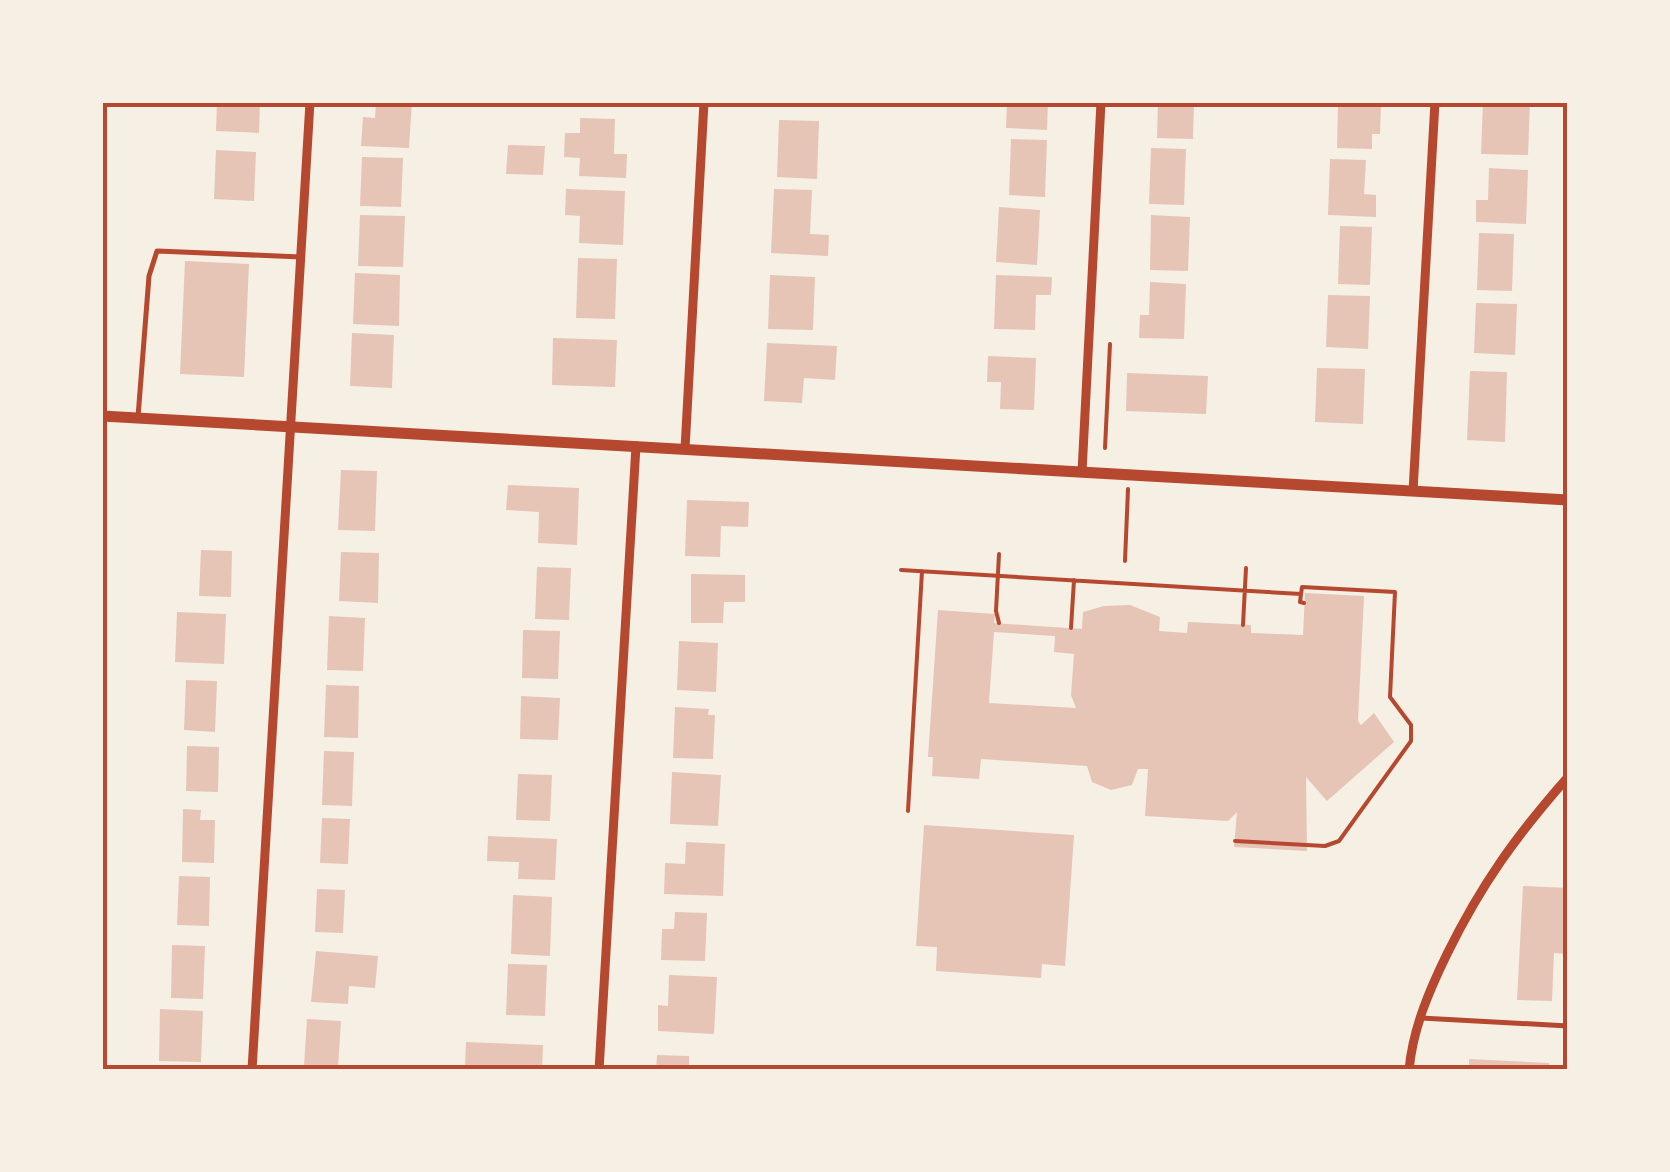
<svg xmlns="http://www.w3.org/2000/svg" width="1670" height="1172" viewBox="0 0 1670 1172" font-family="Inter,sans-serif">
	<rect width="100%" height="100%" fill="#f6efe4"/>
	<path fill="#e6c5b7" fill-rule="evenodd" d="M217,102H260L259,133L216,131Z
		M376,102H412L409,148L361,146L363,117L375,118Z
		M1007,102H1048L1047,130L1006,128Z
		M1158,102H1194L1193,139L1157,138Z
		M1338,102H1381L1380,134H1372V149L1337,148Z
		M1483,102L1530,103L1528,155L1481,154Z
		M580,118L615,119L614,154H627L626,178L579,176L580,158L564,157L565,133H580Z
		M779,120L819,121L817,179L777,177Z
		M1011,139L1047,140L1045,197L1009,195Z
		M508,145L545,146L543,175L506,174Z
		M1151,148L1186,149L1184,205L1149,204Z
		M216,150L256,152L254,201L214,199Z
		M362,157L403,158L401,207L360,206Z
		M1330,159L1366,160L1364,194L1376,195V217L1328,215Z
		M1489,168L1528,170L1526,224L1476,222V200H1488Z
		M566,189L625,191L623,245L579,243L580,216L565,215Z
		M774,189L812,190L810,234L829,235L828,256L771,253Z
		M999,207L1040,210L1037,265L996,262Z
		M360,215L405,216L403,267L358,266Z
		M1151,215L1190,217L1188,271L1150,270Z
		M1340,226L1372,227L1370,285L1338,284Z
		M1479,233L1514,234L1512,291L1477,290Z
		M578,258L617,259L615,319L576,318Z
		M185,261L249,264L244,377L180,374Z
		M355,273L400,275L399,326L353,324Z
		M770,275L815,277L813,330L768,329Z
		M996,275L1052,277L1051,295H1036L1035,330L994,329Z
		M1150,282L1186,284L1184,339L1139,338L1140,315H1149Z
		M1328,295L1370,296L1368,349L1326,347Z
		M1476,303L1517,304L1515,355L1474,353Z
		M352,333L394,335L392,388L350,386Z
		M553,338L617,340L615,387L552,385Z
		M767,343L837,346L835,380L804,378L802,403L764,401Z
		M988,356L1036,358L1034,410L1000,409L1001,382H987Z
		M1317,368L1365,369L1363,424L1315,422Z
		M1470,371L1507,372L1505,442L1467,440Z
		M1127,373L1208,376L1206,414L1126,411Z
		M341,470L377,471L375,531L338,530Z
		M508,485L579,488L577,545L538,543L539,512L506,510Z
		M687,500L749,502L748,527L721,526L720,557L685,556Z
		M201,550L232,551L231,597L199,596Z
		M341,552L379,553L378,603L339,601Z
		M537,567L571,568L569,620L535,619Z
		M691,574L745,575V602H724L723,623H691Z
		M1305,593L1364,596L1358,721L1361,725L1374,713L1394,742L1327,801L1306,777L1307,851L1234,847L1237,812L1228,821L1145,816L1148,769H1138L1132,785L1111,790L1092,782L1087,766L981,759L979,779L932,776L933,757H928L938,610L995,614L994,623L1082,629L1083,612L1104,606L1130,605L1160,617L1159,631L1187,633L1188,622L1251,625V633L1303,635ZM994,632L1055,636L1054,652L1074,654L1071,695L1076,708L989,703Z
		M177,612L226,614L224,664L175,662Z
		M329,616L365,618L363,671L327,670Z
		M523,630L560,631L558,679L522,678Z
		M679,641L718,643L716,692L677,690Z
		M186,680L217,681L215,732L184,730Z
		M326,685L359,686L358,738L324,737Z
		M521,696L560,698L558,740L520,739Z
		M675,707L709,709L708,715H715L713,759L673,758Z
		M187,746L219,747L218,792L186,791Z
		M324,751L354,752L352,806L322,805Z
		M672,772L721,775L718,826L670,824Z
		M518,774L552,775L550,821L516,820Z
		M183,809L201,810L200,820H215L214,863L182,862Z
		M322,818L350,819L348,864L320,863Z
		M924,825L1074,835L1065,966L1042,964L1041,978L936,971L937,947L916,946Z
		M488,836L557,839L555,880L518,879L519,862L487,861Z
		M686,842L725,844L723,896L664,894L665,863L685,864Z
		M179,876L210,877L209,926L177,925Z
		M1523,886L1568,888L1567,954L1554,953L1552,1001L1517,1000Z
		M317,889L345,890L343,933L315,932Z
		M513,895L552,897L550,956L511,954Z
		M675,912L707,913L705,961L661,960L662,929H674Z
		M172,945L205,946L203,999L171,998Z
		M316,951L378,956L375,988L349,986L348,1004L311,1002Z
		M508,964L547,965L545,1016L506,1015Z
		M669,975L717,977L714,1034L658,1031V1005L668,1006Z
		M160,1009L203,1011L201,1062L159,1061Z
		M307,1019L341,1021L338,1068L304,1066Z
		M466,1042L543,1045L542,1070L465,1068Z
		M657,1055L689,1056V1070H656Z
		M1469,1059L1549,1063V1070H1469Z"/>
	<g fill="none" stroke-linecap="round" stroke-linejoin="round">
		<path stroke="#b5482f" stroke-width="4" d="M1105,448L1110,344
			M1125,561L1128,489
			M901,570L1301,594L1302,587L1395,592L1390,697L1411,725V741L1339,841L1325,846L1235,841
			M1301,594L1300,602L1304,603
			M999,623L996,611L999,554
			M1243,625L1246,568
			M1071,628L1074,580
			M908,811L922,571"/>
		<path stroke="#b5482f" stroke-width="5" d="M138,417L149,276L157,251L301,257
			M1421,1018L1568,1026"/>
		<path stroke="#b5482f" stroke-width="9" d="M685,449L704,102
			M1082,472L1101,102
			M1413,491L1435,102
			M252,1070L310,102
			M599,1070L636,446
			M1409,1070C1413,1028 1429,991 1447,954C1482,883 1516,836 1568,777"/>
		<path stroke="#b5482f" stroke-width="11" d="M102,416L1568,500"/>
	</g>
	<rect width="1670" height="1172" fill="none" stroke="#f6efe4" stroke-width="210"/>
	<rect x="105" y="105" width="1460" height="962" fill="none" stroke="#b5482f" stroke-width="4"/>
</svg>
